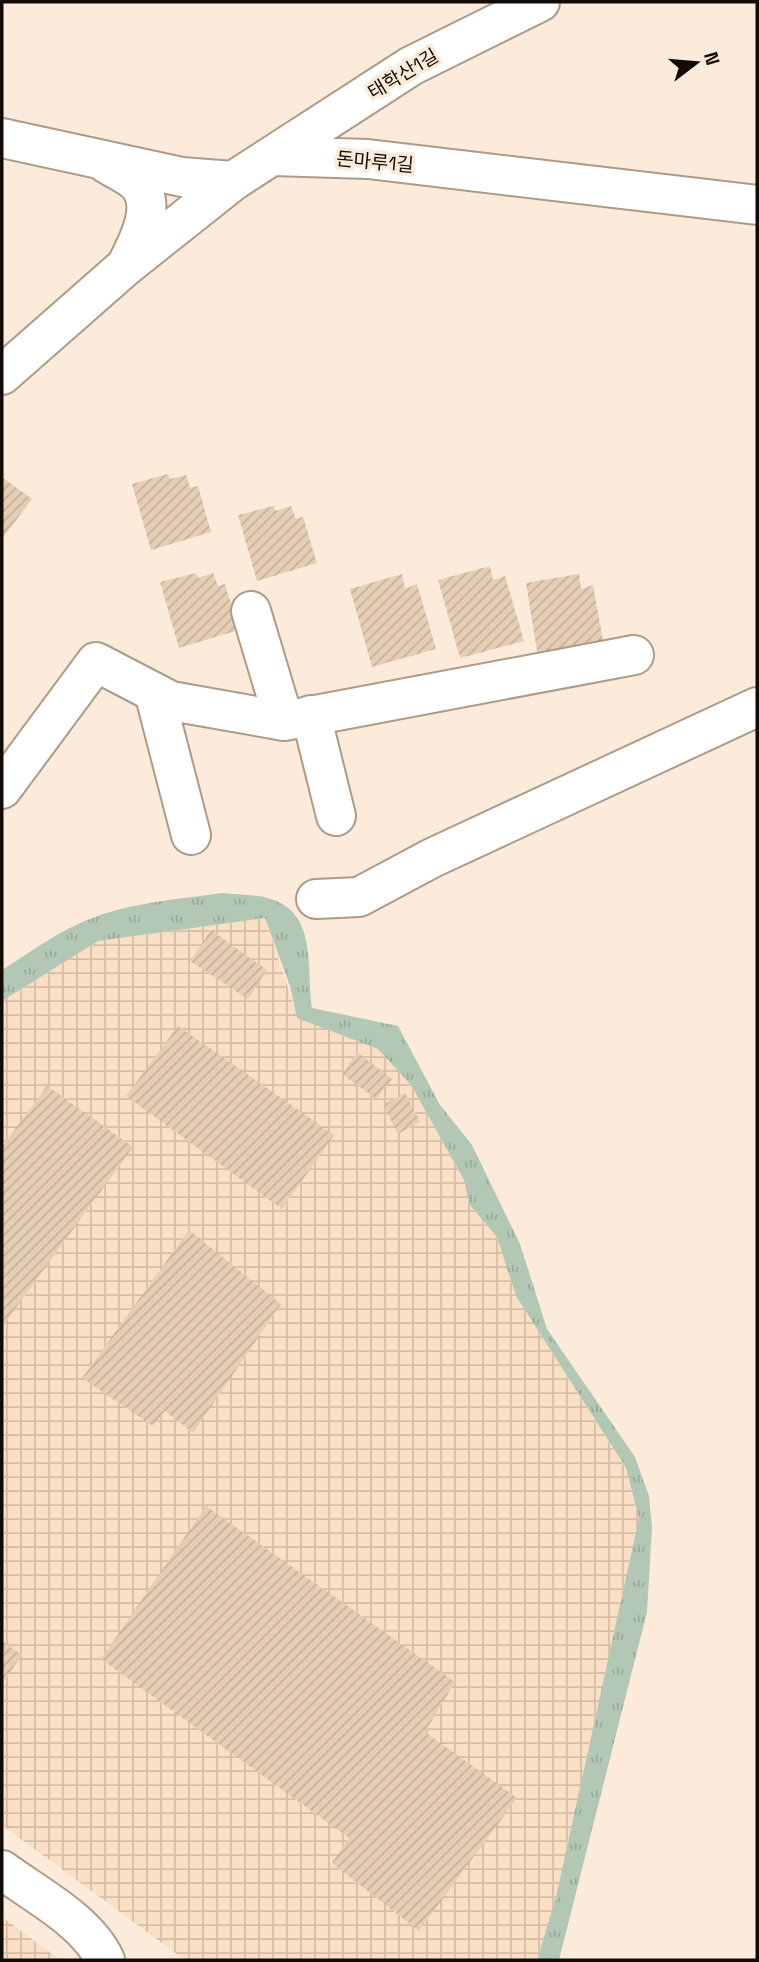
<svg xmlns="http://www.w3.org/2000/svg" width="759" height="1962" viewBox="0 0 759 1962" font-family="'Space Grotesk','Noto Sans KR',sans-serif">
	<defs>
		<pattern id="industrial-grid" width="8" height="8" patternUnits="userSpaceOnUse" patternTransform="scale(1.75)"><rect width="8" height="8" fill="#fadfc4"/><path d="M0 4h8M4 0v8" fill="none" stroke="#d5bea7"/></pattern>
		<pattern id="grass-tufts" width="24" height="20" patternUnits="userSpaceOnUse" patternTransform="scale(1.75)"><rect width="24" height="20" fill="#b2c7b4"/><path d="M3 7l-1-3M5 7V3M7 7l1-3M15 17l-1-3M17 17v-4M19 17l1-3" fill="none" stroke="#98aa99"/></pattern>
		<pattern id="building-hatch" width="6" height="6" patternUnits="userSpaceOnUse" patternTransform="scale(1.75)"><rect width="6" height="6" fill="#e6ceb5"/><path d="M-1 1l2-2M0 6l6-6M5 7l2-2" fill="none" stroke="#c4b09a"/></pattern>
	</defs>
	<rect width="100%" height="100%" fill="#fcebda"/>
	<path fill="url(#industrial-grid)" d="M265,918L298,1018L378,1049L411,1085L464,1180L469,1204L497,1237L516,1296L626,1469L639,1518L556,1897L537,1960H185L2,1825V1001L98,941Z
		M2,1917L59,1959V1960H2Z"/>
	<path fill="url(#grass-tufts)" d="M222,893C237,895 256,894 271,899C318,914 306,969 312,1008L398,1026L440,1105L472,1145L520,1244L547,1329L635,1457L649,1496L652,1528L647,1612L559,1960H537L556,1897L639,1518L626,1468L516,1296L497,1237L469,1204L464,1180L411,1085L378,1049L297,1018L290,986L265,918L98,941L2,1001V970C32,951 61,929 95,917C135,902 180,899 222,893Z"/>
	<path fill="url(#building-hatch)" d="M168,474L170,479L186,475L190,488L198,486L211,532L151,550L132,484Z
		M2,477L32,499L2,539Z
		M274,506L276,511L291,506L296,519L303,517L317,563L257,581L238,515Z
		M490,566L493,580L505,576L524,641L460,658L438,580Z
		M196,573L198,578L213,573L218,586L225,584L239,630L179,648L160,582Z
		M402,574L405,589L417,584L436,649L372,667L350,589Z
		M579,574L581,589L593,585L605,652L539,663L526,583Z
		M211,930L267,970L248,999L190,961Z
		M178,1026L334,1135L282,1209L126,1096Z
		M357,1052L392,1079L376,1099L342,1074Z
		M47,1086L133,1147L2,1327V1147Z
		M405,1093L420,1122L398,1134L383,1105Z
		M189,1230L281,1304L193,1433L165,1411L153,1426L82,1378Z
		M206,1506L455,1682L425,1732L517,1798L419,1931L332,1863L349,1838L101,1659Z
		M2,1641L22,1655L2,1684Z"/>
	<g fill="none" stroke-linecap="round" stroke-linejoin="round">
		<g stroke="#ae9b87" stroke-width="42">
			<path id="minor" d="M2,138L182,177L233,181L411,66L540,2
				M272,156L368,159L757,205
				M104,162C114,169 128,174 137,183C159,205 137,244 126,266
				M2,375L126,266L233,181
				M251,611L284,721
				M154,692L191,835
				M311,715L336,816
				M2,789L96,662L171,701L284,721L634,655
				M316,899L359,897L432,858L757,707
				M2,1870C36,1895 87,1921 105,1960"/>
		</g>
		<use href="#minor" stroke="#fff" stroke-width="38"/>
	</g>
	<g text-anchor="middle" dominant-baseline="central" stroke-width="7" stroke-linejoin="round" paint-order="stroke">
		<g font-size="19" fill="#130c06" stroke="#fcebda">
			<text transform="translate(403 74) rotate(-31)">태학산1길</text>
			<text transform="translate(375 162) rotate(5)">돈마루1길</text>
		</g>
	</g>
	<rect width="759" height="1962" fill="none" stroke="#130c06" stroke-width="7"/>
	<g transform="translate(696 63) rotate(74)" stroke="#fcebda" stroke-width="5" paint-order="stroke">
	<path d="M0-5L12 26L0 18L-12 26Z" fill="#130c06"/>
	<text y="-10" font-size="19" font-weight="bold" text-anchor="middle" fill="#130c06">N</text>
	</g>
</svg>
